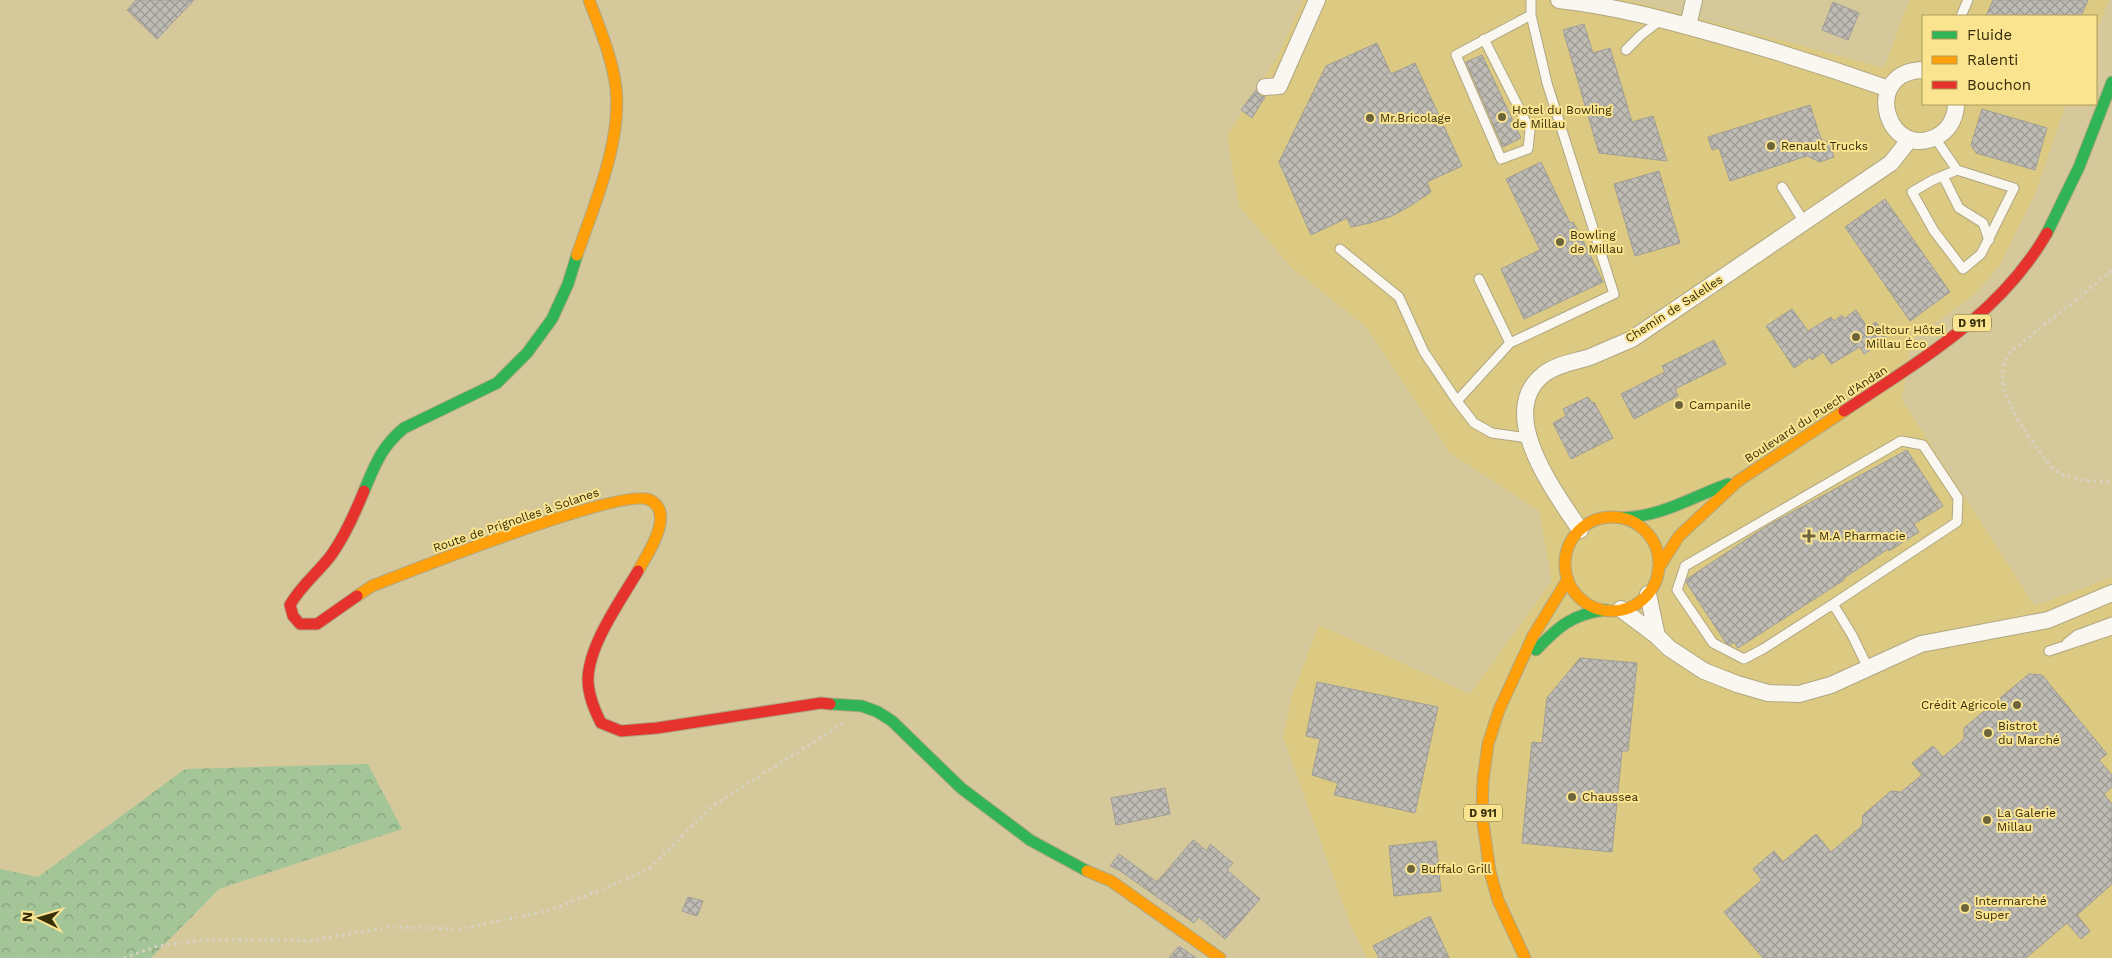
<svg xmlns="http://www.w3.org/2000/svg" width="2112" height="958" viewBox="0 0 2112 958" font-family="'Work Sans',sans-serif">
	<defs>
		<pattern id="forest-crowns" width="20" height="18" patternUnits="userSpaceOnUse" patternTransform="scale(1.25)"><rect width="20" height="18" fill="#a4c598"/><path d="M2 6a3 3 0 1 1 6 0M12 15a3 3 0 1 1 6 0" fill="none" stroke="#86a07a"/></pattern>
		<pattern id="building-cross-hatch" width="8" height="8" patternUnits="userSpaceOnUse" patternTransform="scale(1.25)"><rect width="8" height="8" fill="#bebcb5"/><path d="M0 0l8 8M0 8l8-8" fill="none" stroke="#9b9991"/></pattern>
	</defs>
	<rect width="100%" height="100%" fill="#d5c99b"/>
	<path fill="#dcca82" d="M1303,0H1630L1884,68L1909,0H2109L2096,32V16H1923V104H2066L2035,194L2000,265L1973,296L1911,340L1902,400L2035,606L2112,577V958H1367L1351,926L1283,737L1292,695L1319,625L1470,694L1552,581L1539,511L1450,453L1366,327L1291,267L1239,206L1227,136L1278,56Z"/>
	<path fill="url(#forest-crowns)" d="M368,764L402,829L219,889L151,958H0V869L38,877L185,769Z"/>
	<path fill="url(#building-cross-hatch)" stroke="#a19e96" d="M136,0H194L157,39L127,10Z
		M1993,0H2088L2081,16H1986Z
		M1833,2L1859,13L1848,40L1822,30Z
		M1584,24L1593,53L1610,48L1632,122L1653,116L1667,161L1599,153L1563,30Z
		M1377,43L1391,74L1415,63L1462,166L1427,182L1431,192L1410,206L1392,216L1370,223L1351,227L1347,218L1311,235L1279,162L1326,66Z
		M1482,55L1521,138L1503,147L1466,62Z
		M1256,90L1260,96L1265,97L1252,118L1241,110Z
		M1810,105L1821,139L1829,143L1834,157L1820,162L1807,156L1730,181L1719,148L1712,150L1708,137Z
		M1982,109L2047,128L2035,170L1976,153L1971,145Z
		M1541,162L1570,223L1573,222L1579,232L1603,282L1524,319L1501,269L1540,250L1506,179Z
		M1659,171L1680,243L1635,256L1614,184Z
		M1885,199L1950,292L1910,321L1845,227Z
		M1792,309L1808,331L1831,317L1834,321L1842,315L1844,319L1856,310L1867,327L1876,322L1887,339L1864,354L1860,347L1831,364L1823,352L1812,360L1810,357L1794,368L1766,326Z
		M1714,340L1726,364L1675,389L1678,396L1634,419L1621,394L1665,372L1662,366Z
		M1588,397L1592,403L1594,402L1613,438L1571,459L1553,423L1566,416L1563,409Z
		M1907,450L1943,506L1914,524L1919,532L1889,551L1888,549L1844,578V580L1738,648L1734,642L1730,645L1726,643L1686,582L1687,579L1767,526Z
		M1580,658L1637,663L1628,751H1622L1612,852L1522,843L1532,742L1542,743L1547,698Z
		M2029,674L2042,675L2107,754L2099,760L2112,775V787L2104,794L2112,804V884L2077,915L2090,931L2081,939L2067,923L2026,958H1763L1724,912L1762,880L1753,869L1774,851L1783,862L1816,834L1831,852L1862,826L1863,815L1891,791L1901,792L1922,775L1912,763L1933,746L1943,757L1964,739V728Z
		M1317,682L1438,707L1415,813L1334,795L1338,783L1312,775L1320,739L1306,736Z
		M1165,788L1170,814L1116,825L1111,798Z
		M1193,840L1207,851L1210,844L1233,863L1227,870L1260,899L1225,939L1199,917L1194,923L1119,870L1110,866L1119,854L1157,882Z
		M1436,841L1441,891L1394,896L1389,846Z
		M688,897L703,901L697,916L682,911Z
		M1430,916L1449,958H1379L1373,946Z
		M1179,946L1196,958H1169Z"/>
	<g fill="none" stroke-linecap="round" stroke-linejoin="round">
		<g stroke="#b0a782" stroke-width="11">
			<path id="lane" d="M1961,16L1968,0
				M1484,39L1530,130L1528,149L1501,159L1456,55L1531,15
				M1626,50L1641,35L1662,19
				M1935,138L1957,170L2014,188L1981,254L1963,269L1934,231L1912,192L1933,180L1957,170
				M1943,176L1959,208L1983,223L1989,240
				M1782,187L1804,222
				M1340,249L1399,297L1424,352L1457,401L1474,423L1492,433L1528,438
				M1479,279L1510,343
				M1457,401L1510,343L1614,294L1547,83L1531,15V0
				M1901,441L1923,445L1958,498L1957,522L1833,604L1763,649L1744,659L1713,643L1677,590L1685,566Z
				M1833,604L1852,635L1868,668
				M2067,643L2077,635L2112,622
				M2049,651L2112,630"/>
		</g>
		<g stroke="#b0a782" stroke-width="18">
			<path id="street" d="M1559,0C1614,6 1666,20 1719,35C1776,51 1833,69 1889,89
				M1688,26L1694,0
				M1923,70C1858,72 1889,167 1941,134C1951,127 1956,115 1956,104
				M1265,87L1279,86L1317,0
				M1580,530C1556,493 1494,413 1544,374C1557,364 1575,362 1590,357C1604,351 1618,345 1632,339L1891,163L1910,139
				M1648,594L1657,636
				M1621,609L1657,636L1669,648L1704,671L1737,684L1768,693L1799,694L1831,685L1921,644L2048,620L2112,593"/>
		</g>
		<g stroke="#b0a782" stroke-width="13">
			<path id="fast" d="M2047,233L2079,167L2112,82
				M364,491C375,465 381,447 404,428L497,383L527,353L552,319L568,284L577,255
				M1621,518C1661,517 1692,497 1728,484
				M1536,650C1558,627 1572,614 1605,610
				M830,704L862,706L878,712L892,721L961,788L1030,840L1087,871"/>
		</g>
		<g stroke="#b0a782" stroke-width="13">
			<path id="slow" d="M577,255C594,205 622,142 616,88C612,57 600,29 589,0
				M1565 564a47 47 0 1 1 94 0a47 47 0 1 1-94 0Z
				M1658,569L1679,536L1738,481L1844,411
				M357,596L372,586C411,571 624,486 650,500C676,513 647,555 638,571
				M1087,871L1111,881L1220,958
				M1525,958L1498,900L1490,872L1482,815L1483,780L1488,744L1499,710L1533,636L1568,579"/>
		</g>
		<g stroke="#b0a782" stroke-width="13">
			<path id="jam" d="M1844,411C1920,360 2000,315 2047,233
				M638,571C621,600 589,644 588,679C588,695 594,709 601,723L621,731L657,728L821,703L830,704
				M357,596L317,624H300L293,616L290,605C301,585 319,572 332,554C346,534 355,513 364,491"/>
		</g>
		<path stroke="#d6d2c3" stroke-width="3" stroke-dasharray="2.5 4" stroke-linecap="butt" d="M2112,271L2010,352C2004,363 2001,371 2003,384C2005,403 2045,468 2063,475C2078,481 2096,481 2112,482
			M124,958L158,946L214,939L308,941L391,927L460,929L551,910L648,870L711,807L842,724"/>
		<use href="#lane" stroke="#f9f7f0" stroke-width="9"/>
		<use href="#street" stroke="#f9f7f0" stroke-width="16"/>
		<use href="#fast" stroke="#30b455" stroke-width="11"/>
		<use href="#slow" stroke="#ff9f0a" stroke-width="11"/>
		<use href="#jam" stroke="#e5322d" stroke-width="11"/>
	</g>
	<g fill="#6e643c" stroke="#fae490" stroke-width="2">
		<circle cx="1502" cy="117" r="5"/>
		<circle cx="1370" cy="118" r="5"/>
		<circle cx="1771" cy="146" r="5"/>
		<circle cx="1560" cy="242" r="5"/>
		<circle cx="1856" cy="337" r="5"/>
		<circle cx="1679" cy="405" r="5"/>
		<path d="M1806.5 528.5h5v5h5v5h-5v5h-5v-5h-5v-5h5z"/>
		<circle cx="2017" cy="705" r="5"/>
		<circle cx="1988" cy="733" r="5"/>
		<circle cx="1572" cy="797" r="5"/>
		<circle cx="1987" cy="820" r="5"/>
		<circle cx="1411" cy="869" r="5"/>
		<circle cx="1965" cy="908" r="5"/>
	</g>
	<g text-anchor="middle" dominant-baseline="central" stroke-width="4" stroke-linejoin="round" paint-order="stroke">
		<g fill="#fae490" stroke="#716432" stroke-width="1">
			<rect x="1953" y="314.5" width="38" height="17" rx="4"/>
			<rect x="1464" y="804.5" width="38" height="17" rx="4"/>
		</g>
		<g font-size="11" font-weight="bold" fill="#362d09">
			<text x="1972" y="323">D 911</text>
			<text x="1483" y="813">D 911</text>
		</g>
		<g font-size="12" fill="#362d09" stroke="#fae490" text-anchor="start">
			<text x="1512" y="110">Hotel du Bowling<tspan x="1512" dy="14">de Millau</tspan></text>
			<text x="1380" y="118">Mr.Bricolage</text>
			<text x="1781" y="146">Renault Trucks</text>
			<text x="1570" y="235">Bowling<tspan x="1570" dy="14">de Millau</tspan></text>
			<text x="1866" y="330">Deltour Hôtel<tspan x="1866" dy="14">Millau Éco</tspan></text>
			<text x="1689" y="405">Campanile</text>
			<text x="1819" y="536">M.A Pharmacie</text>
			<text x="2007" y="705" text-anchor="end">Crédit Agricole</text>
			<text x="1998" y="726">Bistrot<tspan x="1998" dy="14">du Marché</tspan></text>
			<text x="1582" y="797">Chaussea</text>
			<text x="1997" y="813">La Galerie<tspan x="1997" dy="14">Millau</tspan></text>
			<text x="1421" y="869">Buffalo Grill</text>
			<text x="1975" y="901">Intermarché<tspan x="1975" dy="14">Super</tspan></text>
		</g>
		<g font-size="12" fill="#362d09" stroke="#fae490">
			<text transform="translate(1674 309) rotate(-33)">Chemin de Salelles</text>
			<text transform="translate(1816 414) rotate(-33)">Boulevard du Puech d'Andan</text>
			<text transform="translate(516 520) rotate(-19)">Route de Prignolles à Solanes</text>
		</g>
	</g>
	<rect x="1922" y="15" width="175" height="90" fill="#fae490" stroke="#ac9b5a"/>
	<rect x="1932" y="31" width="25" height="8" fill="#30b455" stroke="#ac9b5a"/>
	<text x="1967" y="40" font-size="15" fill="#362d09">Fluide</text>
	<rect x="1932" y="56" width="25" height="8" fill="#ff9f0a" stroke="#ac9b5a"/>
	<text x="1967" y="65" font-size="15" fill="#362d09">Ralenti</text>
	<rect x="1932" y="81" width="25" height="8" fill="#e5322d" stroke="#ac9b5a"/>
	<text x="1967" y="90" font-size="15" fill="#362d09">Bouchon</text>
	<g transform="translate(40 918) rotate(275)" stroke="#fae490" stroke-width="4" paint-order="stroke">
	<path d="M0-4L9 19L0 12L-9 19Z" fill="#362d09"/>
	<text y="-8" font-size="14" font-weight="bold" text-anchor="middle" fill="#362d09">N</text>
	</g>
</svg>
